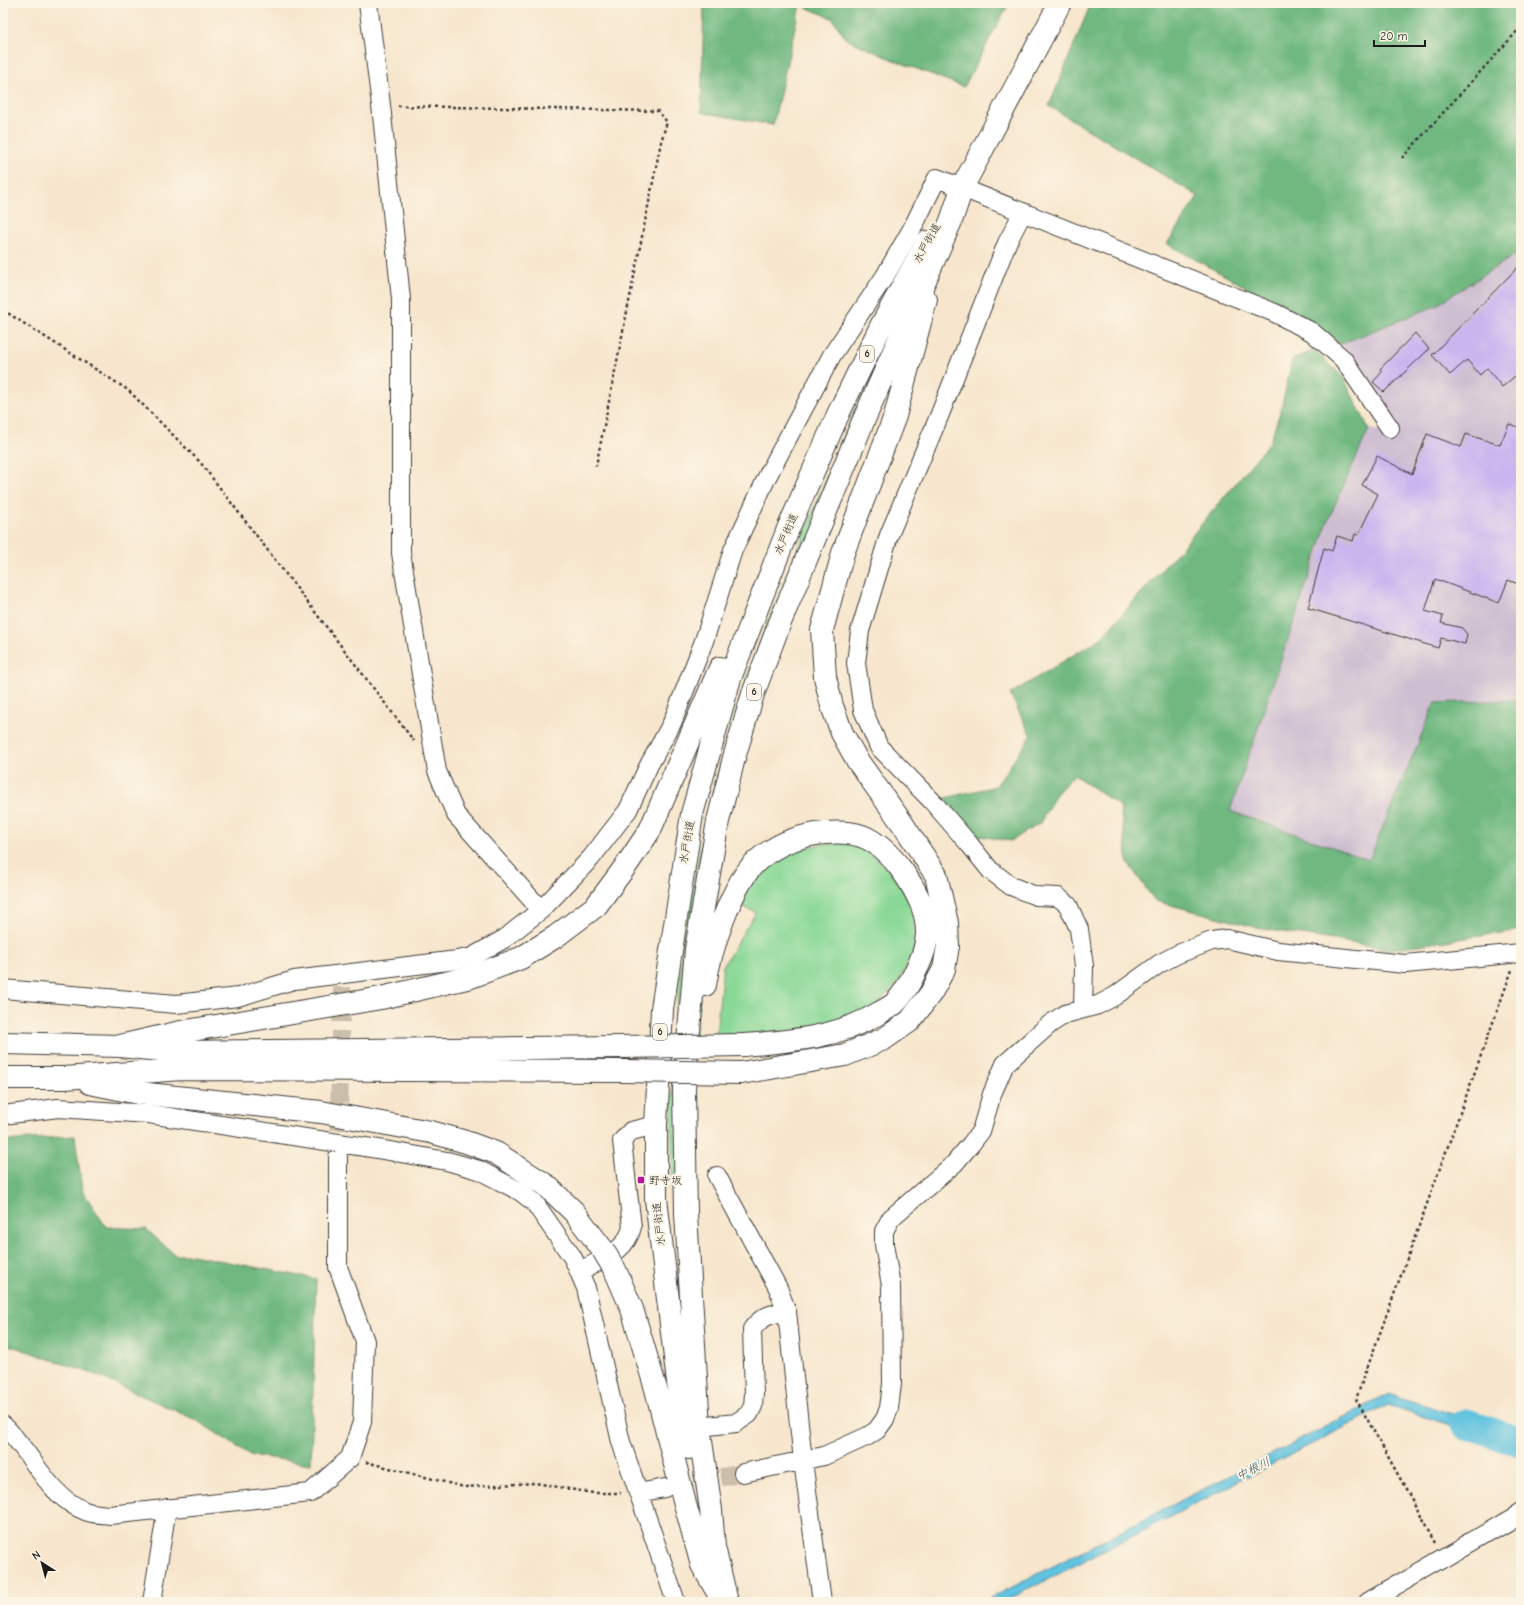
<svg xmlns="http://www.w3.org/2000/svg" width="1524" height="1605" viewBox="0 0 1524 1605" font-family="'Comic Neue','Klee One',sans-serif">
	<rect width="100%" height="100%" fill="#fcf5e5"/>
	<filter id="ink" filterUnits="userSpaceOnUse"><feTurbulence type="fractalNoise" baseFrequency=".025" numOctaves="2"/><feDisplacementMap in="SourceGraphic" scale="8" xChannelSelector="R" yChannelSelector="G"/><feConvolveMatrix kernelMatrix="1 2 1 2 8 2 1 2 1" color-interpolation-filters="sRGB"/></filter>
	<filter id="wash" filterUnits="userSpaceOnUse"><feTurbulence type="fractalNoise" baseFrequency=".012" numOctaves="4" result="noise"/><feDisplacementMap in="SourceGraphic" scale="16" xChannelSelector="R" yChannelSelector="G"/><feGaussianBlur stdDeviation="0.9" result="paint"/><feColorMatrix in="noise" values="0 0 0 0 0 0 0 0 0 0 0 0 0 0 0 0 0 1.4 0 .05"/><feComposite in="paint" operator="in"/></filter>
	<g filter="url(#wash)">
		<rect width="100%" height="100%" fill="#f7e6cd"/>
		<path fill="#cebed1" d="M1521,251V700L1435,703L1369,860L1230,811L1328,520L1369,429L1385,432L1398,423L1340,344L1435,306Z"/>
		<path fill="#8ad897" stroke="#537a5a" d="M894,328L722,786L677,1207L674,1205C664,1042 685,874 734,718C755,649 784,583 811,517C837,455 861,393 888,331Z
			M846,843L868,852L886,866L912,903L915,933L914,951L898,983L873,1008L800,1033L716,1035L723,966L756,912L737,905C745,894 753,878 763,870C787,848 815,844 846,843Z"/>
		<path fill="#6fb880" stroke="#466a4e" d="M704,3H1009L964,87L891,59L846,39L832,18L800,5L773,125L701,112Z
			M1091,3H1521V251L1435,306L1340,344L1319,327L1167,244L1198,196L1049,106Z
			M1314,350L1343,377L1369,429L1328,520L1230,811L1369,860L1435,703L1521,700V930L1390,949L1263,929L1155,901L1128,863L1120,806L1074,775L1056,794L1040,823L1011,841L979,836L958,825L941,799L996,786L1031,736L1010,694L1101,638L1185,544L1270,442L1282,406L1292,360Z
			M75,1136L82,1190L106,1227L146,1229L175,1255H192L316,1279L311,1464L250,1455L196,1420L96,1375L3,1343V1141Z"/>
		<path fill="#61c3df" stroke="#3e707e" d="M1389,1394L1508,1431L1502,1442L1388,1405L1004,1602H983Z"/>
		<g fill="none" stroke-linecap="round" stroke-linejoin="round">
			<path stroke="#61c3df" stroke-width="30" d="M1465,1424L1521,1442"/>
		</g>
		<g id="blocks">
			<path fill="#cbb5ef" d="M1521,264V371L1502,387L1487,368L1480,375L1467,360L1450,375L1432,355Z
				M1415,333L1429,349L1384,392L1373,382L1382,372L1380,369Z
				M1509,424L1521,428V585L1508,580L1499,603L1435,579L1425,611L1443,616L1441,623L1462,628L1467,634L1465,644L1441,638L1438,648L1308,608L1324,548L1332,551L1337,536L1353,541L1355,534L1358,535L1378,494L1362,485L1377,456L1412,474L1427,434L1461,447L1466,434L1500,445Z"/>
		</g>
	</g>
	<g filter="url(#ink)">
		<use href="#blocks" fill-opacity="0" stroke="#3d3a37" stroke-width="1"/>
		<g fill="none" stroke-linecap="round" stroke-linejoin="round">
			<path stroke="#cbbeaa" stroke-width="18" stroke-dasharray="18 9" stroke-linecap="butt" d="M338,1157L342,987
				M668,1488L743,1473"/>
			<g stroke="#3d3a37" stroke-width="20">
				<path id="street" d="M368,3L381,105L401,299V553L437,771L456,815L541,910
					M1023,212L1007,243L940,414L889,535L860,631L856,663L863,710L879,747L932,801L970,845L990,870L1011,886L1036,896L1058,897L1068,905L1079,929L1084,966L1083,1009
					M3,989L176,1004L238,997L294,980L457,960L472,957L504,939L541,910L591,858L628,810L649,765L672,723L704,641L733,550L768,475L832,355L885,276L913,227L937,178L1275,313L1312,332L1343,359L1390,428
					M3,1115L58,1108L149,1114L378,1149L447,1161L479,1170L521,1192L534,1202L573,1258L586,1288L621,1442L676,1602
					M717,1176L778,1288L787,1312L803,1461L822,1602
					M580,1271C601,1259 626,1253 632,1227L622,1141L631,1131L656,1125
					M3,1425C32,1452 47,1496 85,1511C92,1514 102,1514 110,1515L310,1493L350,1458L362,1422L365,1341L338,1267V1157
					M699,1427L736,1423L749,1414L753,1406L754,1394L752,1329C762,1316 772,1313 787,1312
					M743,1473L824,1456L868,1436L877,1430L885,1419L889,1408L892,1384L891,1286L884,1244V1231L891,1218L954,1164L971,1144L981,1131L992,1094L1005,1064L1050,1024L1065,1014L1098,1005L1115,996L1159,964L1178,954L1212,941L1227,939L1278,951L1405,964L1521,953
					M638,1493L665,1488
					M152,1602L167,1508
					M1368,1602L1521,1513"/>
			</g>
			<g stroke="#3d3a37" stroke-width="24">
				<path id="highway" d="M705,985C710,951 732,882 758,860C777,844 800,835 825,833C841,832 858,832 872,841C894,855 912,882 922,906C930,927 928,944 919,964C913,977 905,993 895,1003C891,1007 884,1010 879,1013C838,1038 790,1041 744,1045
					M3,1043L120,1046L180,1052L621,1047
					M120,1046L181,1032L381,998L471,977L521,958L555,937L596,906L628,863L650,830L720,668
					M741,1073L845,1055L884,1039L910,1021L931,993L944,969L948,946L947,923L936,875L902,823L857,760L842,733L832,706L825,677L822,630L843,553L895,416L926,300
					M3,1078H65L181,1069L624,1071
					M90,1083L138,1093L321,1112L431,1132L466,1142L496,1153L546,1185L574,1212L603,1250
					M615,1270L632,1309L656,1389L685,1504L702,1565L717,1591
					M689,1448L679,1391L656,1199V1125L662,1009L692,814L730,678L788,529L840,410L881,326L927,242
					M708,1534L714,1547L727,1602
					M714,1547L711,1510L699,1427L686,1214L684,1089L696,949L718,821L734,758L753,694L779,625L862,424L951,221L962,188L1060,3"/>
			</g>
			<path stroke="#3d3a37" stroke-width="2.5" stroke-dasharray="3 3" stroke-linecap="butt" d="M398,106L658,111L667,122L661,142L596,466
				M1402,158L1521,27
				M3,310L128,390L200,462L414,741
				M366,1462L464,1487L535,1483L593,1493H621
				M1436,1543L1356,1399L1512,970"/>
			<use href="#street" stroke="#fff" stroke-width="18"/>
			<use href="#highway" stroke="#fff" stroke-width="22"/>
			<g stroke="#3d3a37" stroke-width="24" stroke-linecap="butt">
				<path id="highway-bridge" d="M621,1047L744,1045
					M624,1071L741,1073
					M603,1250L615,1270"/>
			</g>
			<use href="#highway-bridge" stroke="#fff" stroke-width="22"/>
		</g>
	</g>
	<rect fill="#b5179e" stroke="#fcf5e5" stroke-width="1.5" x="637" y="1176" width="8" height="8" rx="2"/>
	<g text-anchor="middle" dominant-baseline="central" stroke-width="4" stroke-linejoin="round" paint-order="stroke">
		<g fill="#fcf5e5" stroke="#5f5d58" stroke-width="1">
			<rect x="860" y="346" width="14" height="16" rx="3"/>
			<rect x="747" y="684" width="14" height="16" rx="3"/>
			<rect x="653" y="1024" width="14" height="16" rx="3"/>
		</g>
		<g font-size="10" font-weight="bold" fill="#1c1c1c">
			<text x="867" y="354">6</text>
			<text x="754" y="692">6</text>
			<text x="660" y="1032">6</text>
		</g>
		<g font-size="11" fill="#1c1c1c" stroke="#fcf5e5">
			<text transform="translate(927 243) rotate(-61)">水戸街道</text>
			<text transform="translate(786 534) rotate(-67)">水戸街道</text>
			<text transform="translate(687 842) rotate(-80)">水戸街道</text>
			<text transform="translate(659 1224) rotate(-96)">水戸街道</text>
		</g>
		<g font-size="11" fill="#1c1c1c" stroke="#fcf5e5" text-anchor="start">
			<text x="649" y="1180">野寺坂</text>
		</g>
		<g font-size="12" font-style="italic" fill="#345660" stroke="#fcf5e5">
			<text transform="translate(1253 1469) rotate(-27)">中根川</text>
		</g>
	</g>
	<rect width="1524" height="1605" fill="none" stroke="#fcf5e5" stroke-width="16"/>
	<g transform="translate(42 1563) rotate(324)" stroke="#fcf5e5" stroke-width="3" paint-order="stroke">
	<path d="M0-3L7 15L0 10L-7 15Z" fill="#1c1c1c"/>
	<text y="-6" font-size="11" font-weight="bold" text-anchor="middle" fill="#1c1c1c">N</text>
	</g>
	<path d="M1374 40v6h51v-6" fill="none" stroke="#1c1c1c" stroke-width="2"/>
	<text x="1380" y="40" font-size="12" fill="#1c1c1c" stroke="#fcf5e5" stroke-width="3" paint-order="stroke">20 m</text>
</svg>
